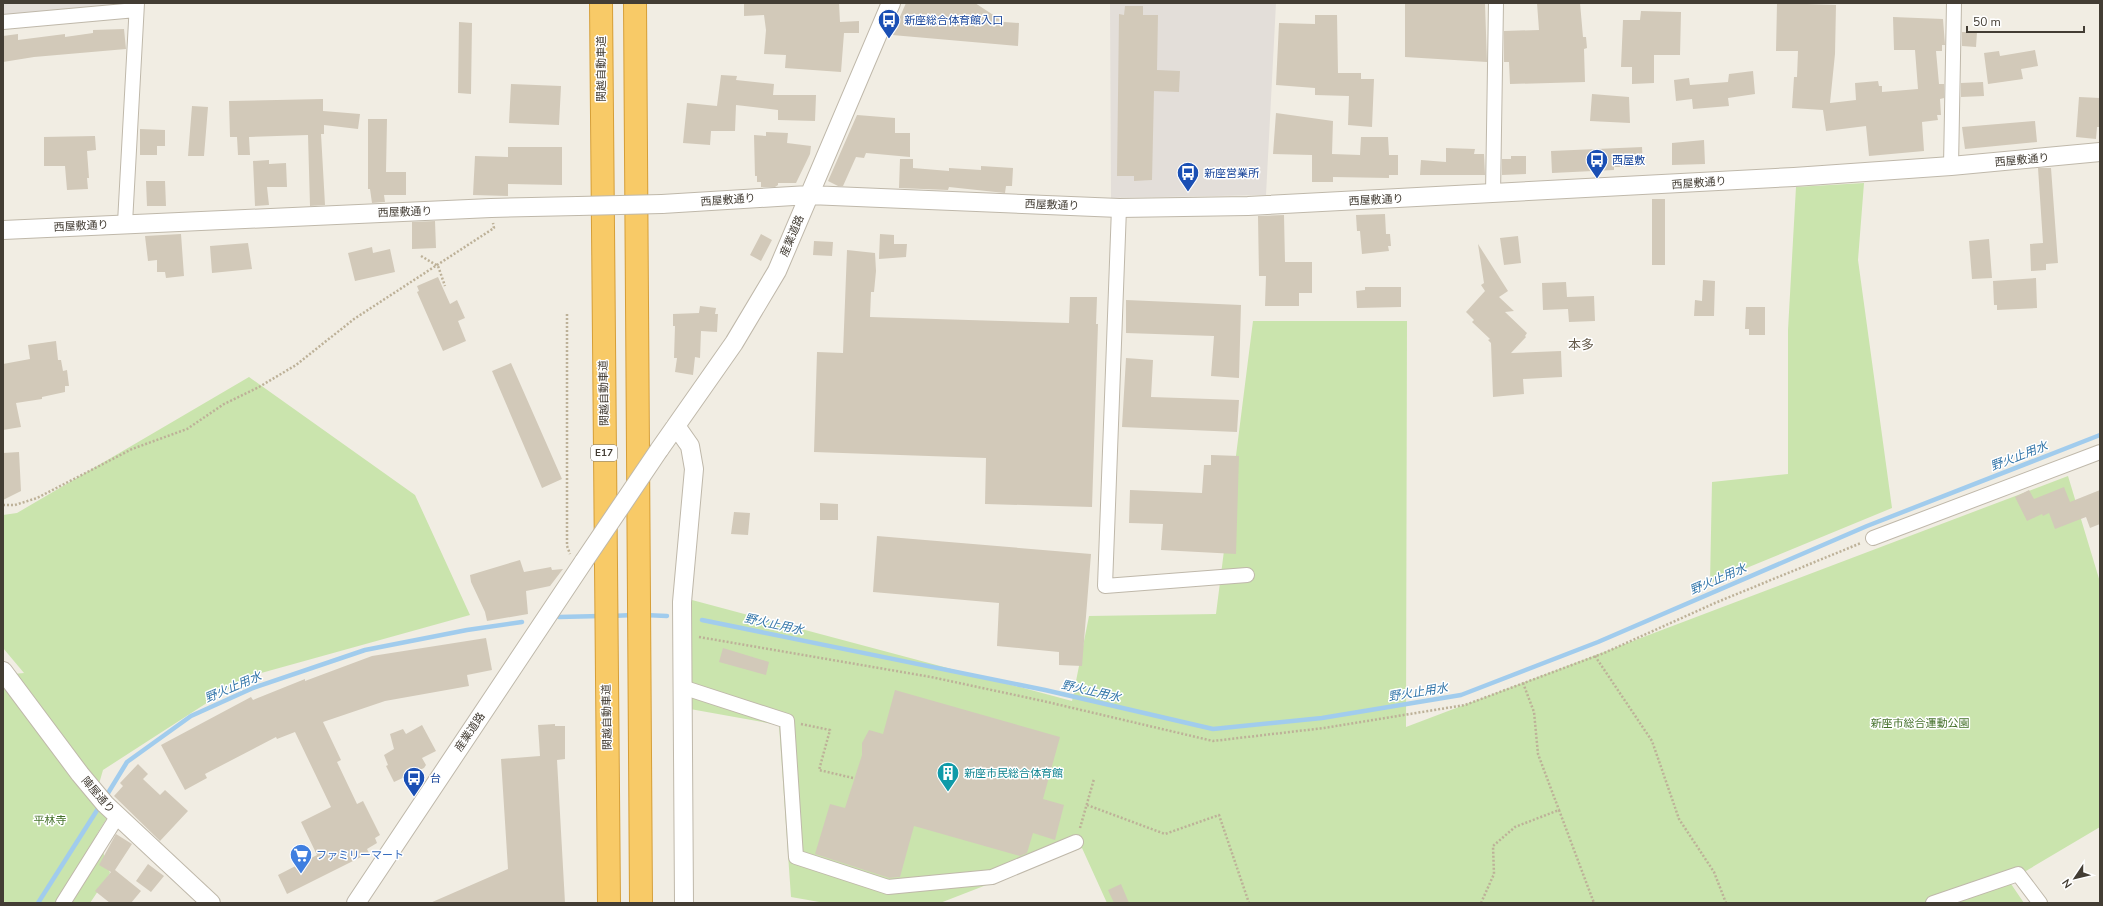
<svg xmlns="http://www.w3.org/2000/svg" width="2103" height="906" viewBox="0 0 2103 906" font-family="'Nunito Sans','Noto Sans JP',sans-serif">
	<rect width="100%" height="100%" fill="#f1ede3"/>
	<path fill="#e3ded9" d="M3,3H130L127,6L3,21Z
		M1110,3H1276L1266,195L1111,198Z"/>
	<path fill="#cae4ad" d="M1864,183L1858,260L1892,508L1710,583L1712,482L1788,474V330L1796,187Z
		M1253,321H1407L1406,727L2068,476L2100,582V827L2009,881L2024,903H1107L1082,848L940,903H825L791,897L779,725L690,709L692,600L1072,701L1089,616L1216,614Z
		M249,377L415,495L470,615L247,677L103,770L94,801L107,818L97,834L110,873L90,903H3V675L24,673L3,648V515L17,513Z"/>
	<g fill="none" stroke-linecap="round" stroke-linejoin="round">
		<path stroke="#a1cced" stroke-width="4.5" d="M644,615L667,616
			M612,616L633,615
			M559,617L601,616
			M702,620L1045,690L1213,729L1322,718L1461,695L1598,642L1867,526L2100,435
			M105,798L127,762L191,716L253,688L365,650L467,630L522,622
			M38,903L101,804"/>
	</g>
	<path fill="#d2c9b9" d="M744,3H839L840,22L859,21V33H844L841,72L785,68L786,55L764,54L766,30L764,15L744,16Z
		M906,3H975L1004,22L1019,23L1018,46L892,35Z
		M1405,3L1485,4L1487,62L1405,57Z
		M1537,3H1580L1583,37H1586L1587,48L1584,49L1585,82L1510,84L1509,62H1504V31L1539,30Z
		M1777,3L1836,5L1835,54L1830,103L1856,100L1855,83L1878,81L1879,86H1882V92L1918,89L1915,50H1894L1893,17L1943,19L1945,45H1942V51H1936L1939,84H1944V98L1940,99L1941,115H1937L1938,120L1922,122L1924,151L1869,156L1866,126L1826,131L1823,110L1792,108L1794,77H1797L1798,51H1776Z
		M1125,6H1143V15H1158L1157,70L1180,71L1179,92L1154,91L1152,180L1134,181V176H1117L1119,14L1124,15Z
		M1641,11L1681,12L1680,55H1654V83L1632,84V67H1621L1623,20H1640Z
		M1315,15H1337L1338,73H1361V79H1374L1372,127L1348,125L1349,96L1315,95V88L1276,85L1279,23L1315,24Z
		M459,22L472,23L471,94L458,93Z
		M124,29L126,49L34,57L3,62V36L18,34V40L65,34V37L93,33V30Z
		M1962,32H1977L1976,47L1962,46Z
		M2035,50L2038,66L2021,69L2023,79L1988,84L1984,53L1999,51L2000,56Z
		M1753,71L1755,94L1728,98L1729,106L1693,109L1692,99L1676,101L1674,80L1689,78L1690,85L1728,82L1729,74Z
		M721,75L737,76L736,80L774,84L773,95H816L815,121L778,120V110L736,105L735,131H711L710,145L683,143L687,103L717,106Z
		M1983,82L1984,96L1961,97V83Z
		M511,84L561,86L559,125L509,123Z
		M1592,94L1629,97L1630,123L1590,121Z
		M2079,97L2100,98V127H2097L2096,139L2076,137Z
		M323,99V111L360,114L358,129L324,125V134H321L325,205L310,206L308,135L249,137L250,155H238L237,137H230L229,101Z
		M192,106L208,107L204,156H188Z
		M1276,113L1333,121L1332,154L1360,155L1361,137H1388L1389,155H1398V175H1389V178L1333,177V182H1312V155L1273,154Z
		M857,115L895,118V133H910V157L866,153L864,158L856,157L843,186H838L828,181Z
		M368,119H387L386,172H406V195H384L385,202L372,203L370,189H368Z
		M2035,121L2037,142L1965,149L1962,127Z
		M140,129L165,130V146H157V155H140Z
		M766,132L788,133L787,143L811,146L810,154L796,183H778V185L775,187H761V182H757V176H755L754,135L766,136Z
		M95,136L96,150L87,151L89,178H87L88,189L67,190L65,166H44V137Z
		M1704,140L1705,164L1672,165V143Z
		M508,147H562V185L508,184V196L473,195L475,156L508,157Z
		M1642,147L1643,164H1638V167H1614V170L1552,173L1551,151Z
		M1446,148L1475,149L1474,154H1484L1485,175H1420L1421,160L1446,162Z
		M1511,156H1526V174L1502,175V159H1511Z
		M900,159H913V168L949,171V168L981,170V166L1013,168L1012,186H1006L1005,193L949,187L948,190L899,188Z
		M269,160V164L286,163L287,187H267L269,205L255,206L253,161Z
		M2038,168H2051L2058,263L2046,264V270L2031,271L2030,244L2043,243Z
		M146,181H165L166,206H147Z
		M1652,199H1665V265H1652Z
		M1385,214L1386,234H1390L1391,246H1388L1389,251L1362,254L1360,231H1357L1356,215Z
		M1284,215L1285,262H1312V293H1299V306H1265L1266,276H1259L1258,216Z
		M435,221L436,248L412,249V222Z
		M181,234L184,276L166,278L165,272H157V260L148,261L145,236Z
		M761,234L772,240L761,261L750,255Z
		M880,234L894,235V244H907L906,257L879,259Z
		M1518,236L1521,263L1504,265L1500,238Z
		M1989,239L1992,278L1972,279L1969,241Z
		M814,241L833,242L832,256L813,255Z
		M248,243L252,269L212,273L210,246Z
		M1478,244L1508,291L1499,297L1514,311L1505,312L1527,333L1525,336L1526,337L1511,353L1561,351L1562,377L1523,379L1524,394L1493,397L1491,343L1488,340L1490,339L1472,322L1474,320L1466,312L1485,291L1481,285L1484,283Z
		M372,247L373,253L390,249L395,272L355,281L348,253Z
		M847,250L875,253L876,271L874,292H871L870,317L1069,323L1070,297H1097L1096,324H1098L1092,507L985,504L986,458L814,452L817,352L843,353Z
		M438,277L450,304L457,300L465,318L458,321L466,341L443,351L417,292L419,291L417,286Z
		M2036,278L2037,308L1997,310V305H1994L1993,281Z
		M1703,280L1715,281L1714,316H1694L1695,300L1702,301Z
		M1566,282L1567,297L1594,296L1595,321L1569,322L1568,309L1543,310L1542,283Z
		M1365,287H1401V307L1357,308L1356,291L1365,290Z
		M1126,300L1241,305L1239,378L1211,376L1214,336L1126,333Z
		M700,306L716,308L715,314H718L717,332L701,331L700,358L695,357L693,375L675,372L677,358H674L675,326H673V314L699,313Z
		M1746,307H1765V335H1749V329H1745Z
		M56,341L58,360H61L63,371L67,370L69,386H65V392L42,397V399L16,403L21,427L3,430V364L30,359L28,345Z
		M1126,358L1153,360L1151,397L1239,400L1237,432L1122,427Z
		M511,363L562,479L542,488L492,371Z
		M19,452L21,491L3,500V453Z
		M1211,455L1239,456L1236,554L1161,550L1163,524L1129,523L1130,490L1202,493L1204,465H1211Z
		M2064,487L2070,502L2100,490V524L2090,528L2086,517L2055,529L2049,513L2043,516L2042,514L2027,521L2015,497L2029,490L2034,499Z
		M820,503L838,504V520H820Z
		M734,512L750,513L748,535L731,534Z
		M877,536L1091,554L1082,666L1059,665V652L997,646L999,603L873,592Z
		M520,560L524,572L551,567L552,570L563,569L550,586L526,591L528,614L487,621L485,612L471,582L470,575Z
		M486,638L492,670L467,675L469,686L385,701L323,722L341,760L337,762L357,804L363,801L380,835L375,838L377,843L367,849L369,853L287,894L278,875L317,855L301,822L331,807L295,732L277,739L276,737L205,774L207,778L185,790L161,745L251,697L253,700L305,679V681L372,656Z
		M723,648L769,662L766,675L719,662Z
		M895,690L1060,737L1043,799L1064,805L1055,840L1033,833L1027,853L1020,856L914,826L900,877L889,878L815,854L830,804L845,808L862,755V743L869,730L883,734Z
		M555,724V726H565V759L557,760L565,903H430L508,869L501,759L540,756L538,725Z
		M422,725L436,751L422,758L426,765L424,768L394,782L386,766L388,765L384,755L394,749L390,734L403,729L406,734Z
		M138,764L148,774L143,779L160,795L165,790L188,811L160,841L114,796L123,786L120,783Z
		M116,834L132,844L115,870L141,891L131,903H110L95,891L111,872L99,865Z
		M148,864L164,876L151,892L136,881Z
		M1121,884L1129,903H1114L1108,890Z"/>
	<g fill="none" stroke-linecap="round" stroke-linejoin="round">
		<g stroke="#bfb8aa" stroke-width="16">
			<path id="minor" d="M3,22L136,10
				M1951,166L1954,3
				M1493,194L1496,3
				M1119,208L1105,586L1247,575
				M125,223L137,3
				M1873,538L2100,452
				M682,687L787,721L796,857L888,887L992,877L1076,842
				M63,903L117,817
				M1933,903L2018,874L2040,903"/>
		</g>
		<g stroke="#bfb8aa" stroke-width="20">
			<path id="tertiary" d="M662,204L809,195L1119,208L1248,206L1794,177L1951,166L2100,152
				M3,230L491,208L578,206
				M676,426L690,446L694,469L682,602L684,903
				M659,450L734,343L777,271L891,3
				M3,671L80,774L105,804L211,903
				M356,903L584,561"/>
		</g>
		<g stroke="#d69f38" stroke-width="24">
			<path id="motorway" d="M601,3L609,903
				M635,3L641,903"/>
		</g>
		<path stroke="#bdb198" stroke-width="2.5" stroke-dasharray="2 2" stroke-linecap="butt" d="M421,256L438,266L445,286
			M567,314V546L570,554
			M3,505H15L37,498L132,449L187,429L224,404L259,387L296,365L354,319L494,228L493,223
			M699,637L931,677L1043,701L1213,741L1324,728L1465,705L1604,653L1715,603L1861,543
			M1595,656L1652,741L1679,819L1714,872L1726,903
			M1523,683L1534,712L1538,754L1559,810
			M801,724L830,730L819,770L853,778
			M1087,805L1165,834L1219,815L1249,903
			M1080,828L1094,779
			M1481,903L1494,874L1493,846L1515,827L1559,810L1594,903"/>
		<use href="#minor" stroke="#fff" stroke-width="14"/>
		<use href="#tertiary" stroke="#fff" stroke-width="18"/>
		<use href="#motorway" stroke="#f8ca67" stroke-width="22"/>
		<g stroke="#bfb8aa" stroke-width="20" stroke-linecap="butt">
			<path id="tertiary-bridge" d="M578,206L662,204
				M584,561L659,450"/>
		</g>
		<use href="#tertiary-bridge" stroke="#fff" stroke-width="18"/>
	</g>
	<defs>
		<g id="bus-pin" transform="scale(1.15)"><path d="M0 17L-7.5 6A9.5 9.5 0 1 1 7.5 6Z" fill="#1a4fb4" stroke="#fff"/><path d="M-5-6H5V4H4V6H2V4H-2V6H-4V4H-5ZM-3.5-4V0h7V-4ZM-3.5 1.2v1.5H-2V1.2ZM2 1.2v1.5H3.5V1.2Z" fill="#fff"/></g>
		<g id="building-pin" transform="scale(1.15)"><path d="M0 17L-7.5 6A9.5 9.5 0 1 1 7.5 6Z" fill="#0f9aa8" stroke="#fff"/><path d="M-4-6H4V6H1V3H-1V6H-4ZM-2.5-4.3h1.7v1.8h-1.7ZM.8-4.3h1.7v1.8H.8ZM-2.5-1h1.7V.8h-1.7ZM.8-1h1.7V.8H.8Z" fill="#fff"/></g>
		<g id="supermarket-pin" transform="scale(1.15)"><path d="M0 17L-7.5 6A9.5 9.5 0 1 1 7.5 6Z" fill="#3f7fe0" stroke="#fff"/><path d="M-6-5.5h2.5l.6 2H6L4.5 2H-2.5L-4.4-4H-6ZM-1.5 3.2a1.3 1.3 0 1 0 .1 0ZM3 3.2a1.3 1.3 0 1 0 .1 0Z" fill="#fff"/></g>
	</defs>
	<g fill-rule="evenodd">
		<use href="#bus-pin" x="889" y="20"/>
		<use href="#bus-pin" x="1597" y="160"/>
		<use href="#bus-pin" x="1188" y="173"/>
		<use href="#building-pin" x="948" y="773"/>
		<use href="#bus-pin" x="414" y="778"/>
		<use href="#supermarket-pin" x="301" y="855"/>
	</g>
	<g text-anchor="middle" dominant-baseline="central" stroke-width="3" stroke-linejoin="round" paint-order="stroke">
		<rect fill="#fff" stroke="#7b7771" stroke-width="1" x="591" y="445" width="26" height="16" rx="3"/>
		<g font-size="10" font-weight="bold" fill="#433d34">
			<text x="604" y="453">E17</text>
		</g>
		<g font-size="11" fill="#164399" stroke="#fff" text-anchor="start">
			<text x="904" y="20">新座総合体育館入口</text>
			<text x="1612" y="160">西屋敷</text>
			<text x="1204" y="173">新座営業所</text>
			<text x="430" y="778">台</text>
		</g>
		<g font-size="11" fill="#433d34" stroke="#fff">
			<text transform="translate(601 69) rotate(-90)">関越自動車道</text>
			<text transform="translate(2022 160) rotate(-5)">西屋敷通り</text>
			<text transform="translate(1699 183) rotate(-4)">西屋敷通り</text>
			<text transform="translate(728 200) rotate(-4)">西屋敷通り</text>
			<text transform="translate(1376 200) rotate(-3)">西屋敷通り</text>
			<text transform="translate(1052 205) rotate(2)">西屋敷通り</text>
			<text transform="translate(405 212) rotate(-2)">西屋敷通り</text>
			<text transform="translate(81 226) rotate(-3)">西屋敷通り</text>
			<text transform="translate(792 236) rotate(-67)">産業道路</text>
			<text transform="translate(604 393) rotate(-91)">関越自動車道</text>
			<text transform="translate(607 717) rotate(-91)">関越自動車道</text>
			<text transform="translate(470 732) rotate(-56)">産業道路</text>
			<text transform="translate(98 795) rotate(49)">陣屋通り</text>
		</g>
		<g font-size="11" fill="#44712a" stroke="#fff">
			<text x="1920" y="723">新座市総合運動公園</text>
			<text x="50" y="820">平林寺</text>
		</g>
		<g font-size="11" fill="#0d838f" stroke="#fff" text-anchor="start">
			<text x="964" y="773">新座市民総合体育館</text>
		</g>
		<g font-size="11" fill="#366cbe" stroke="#fff" text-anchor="start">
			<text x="316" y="855">ファミリーマート</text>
		</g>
		<g font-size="12" font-style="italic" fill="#3275a9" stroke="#fff">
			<text transform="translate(2019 456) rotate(-21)">野火止用水</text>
			<text transform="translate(1718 579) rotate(-23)">野火止用水</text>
			<text transform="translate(774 624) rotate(12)">野火止用水</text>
			<text transform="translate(233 687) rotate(-23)">野火止用水</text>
			<text transform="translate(1091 691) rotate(13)">野火止用水</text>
			<text transform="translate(1418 692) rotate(-9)">野火止用水</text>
		</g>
		<g font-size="13" fill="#655b4b" stroke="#fff">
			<text x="1581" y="345">本多</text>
		</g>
	</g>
	<rect width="2103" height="906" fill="none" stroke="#433d34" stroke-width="8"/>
	<g transform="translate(2075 878) rotate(235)" stroke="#ffffff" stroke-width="3" paint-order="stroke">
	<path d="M0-3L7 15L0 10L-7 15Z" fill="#433d34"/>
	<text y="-6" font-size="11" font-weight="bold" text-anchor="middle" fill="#433d34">N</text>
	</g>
	<path d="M1967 26v6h117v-6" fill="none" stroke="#433d34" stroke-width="2"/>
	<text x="1973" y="26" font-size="12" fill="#433d34" stroke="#ffffff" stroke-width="3" paint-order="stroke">50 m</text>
</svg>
